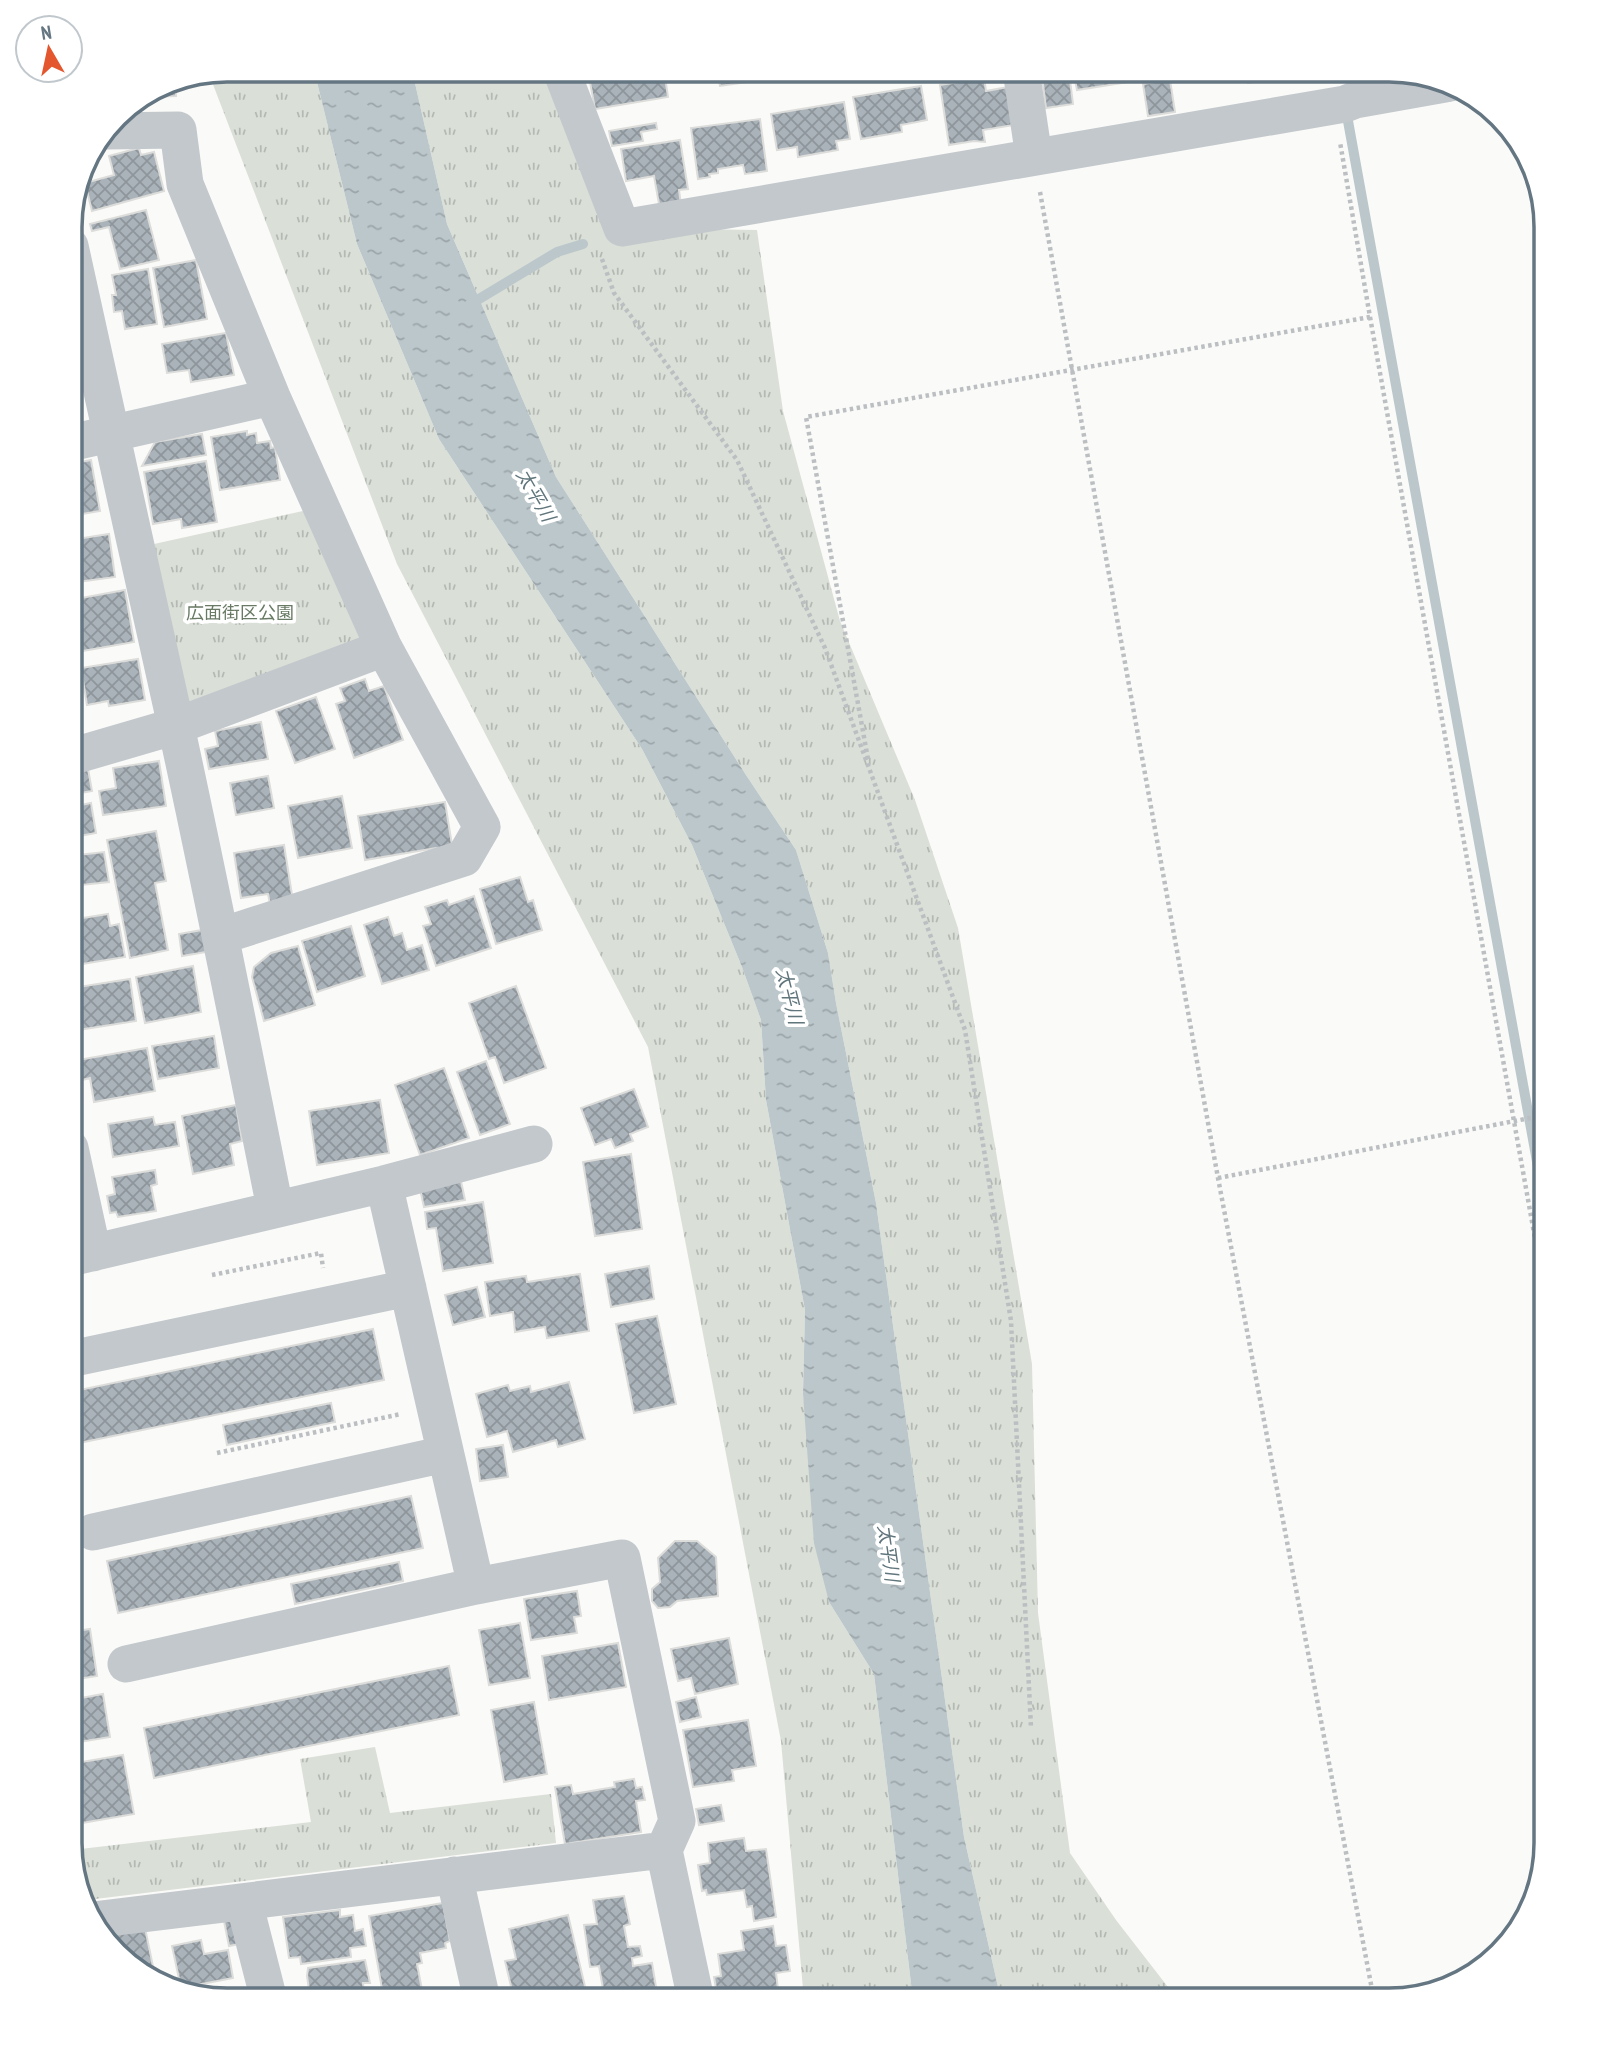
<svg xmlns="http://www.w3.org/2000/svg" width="1616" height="2070" viewBox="0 0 1616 2070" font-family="'PT Sans Narrow','Noto Sans JP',sans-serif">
	<defs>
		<pattern id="grass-tufts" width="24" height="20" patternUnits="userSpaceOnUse" patternTransform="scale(1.75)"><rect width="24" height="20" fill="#dadfd7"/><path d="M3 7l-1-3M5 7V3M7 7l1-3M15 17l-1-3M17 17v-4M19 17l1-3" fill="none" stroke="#b4b9b4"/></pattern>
		<pattern id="water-ripples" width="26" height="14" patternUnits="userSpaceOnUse" patternTransform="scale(1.75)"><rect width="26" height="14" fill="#bbc7cb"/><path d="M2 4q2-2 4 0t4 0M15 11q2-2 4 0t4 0" fill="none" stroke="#9ca6aa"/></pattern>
		<pattern id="building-cross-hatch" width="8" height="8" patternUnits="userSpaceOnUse" patternTransform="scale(1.75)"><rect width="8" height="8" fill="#aab3b9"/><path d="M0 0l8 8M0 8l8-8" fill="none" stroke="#8e969c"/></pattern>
	</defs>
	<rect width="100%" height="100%" fill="#fafaf8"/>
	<path fill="url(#grass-tufts)" d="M227,70H314L357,244L439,439L642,749L692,845L742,967L761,1020L766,1100L805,1310L803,1394L829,1602L874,1674L913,2000H804L781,1741L648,1047L397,564L209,74Z
		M412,70H555L622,228L757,230L783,411L840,621L915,800L958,928L1032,1364L1038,1613L1070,1853L1116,1920L1178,2000H1001L964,1837L876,1203L836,1003L828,953L796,850L746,775L556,477L447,224Z
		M321,507L384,648L176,726L136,548Z
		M375,1747L390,1813L551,1794L556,1843L87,1900L72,1850L311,1822L300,1759Z"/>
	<path fill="url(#water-ripples)" d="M314,70H412L447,224L556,477L746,775L796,850L828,953L836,1003L876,1203L964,1837L1001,2000H913L874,1674L829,1602L814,1543L803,1394L805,1310L766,1100L761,1020L742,967L692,845L642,749L439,439L357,244Z"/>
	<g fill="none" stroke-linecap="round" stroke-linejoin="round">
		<path stroke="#bbc7cb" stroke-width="10" d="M1448,97L1469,93
			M1346,110L1546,1211
			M469,305L557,252L583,244"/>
	</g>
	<path fill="url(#building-cross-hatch)" stroke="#dcdcda" stroke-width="2" d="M584,70H613V73L586,78Z
		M617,70H664L668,97L595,109L590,82L618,77Z
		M677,70H747L748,82L720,86L718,76L678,82Z
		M782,70H836V71L783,78Z
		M1073,70H1133L1135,81L1077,90Z
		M1185,70H1226V71L1186,76Z
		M1246,70H1298L1299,76L1248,83Z
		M1069,72L1073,104L1046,108L1042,76Z
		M984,78L986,91L1014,86L1020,124L983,130L985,142L974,141L949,145L940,85Z
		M175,80L176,96L143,97L168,82Z
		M1170,80L1175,112L1148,116L1143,84Z
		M921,86L927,120L901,125L902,132L861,139L853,97Z
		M844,102L850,139L836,141L838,150L798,157L797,147L777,150L771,114Z
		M760,119L767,171L745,174L743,165L718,169V173L709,174L710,177L698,179L691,128Z
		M656,123L657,129L641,132L643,141L612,146L609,131Z
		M680,140L688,189L679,190L681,205L659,204L654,176L626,181L621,149Z
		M139,148L141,155L154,152L164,191L92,211L85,183L114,175L109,156Z
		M146,210L159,260L120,269L109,227L92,231L90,224Z
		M196,260L207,319L164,327L153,268Z
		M148,269L157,324L125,329L122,311L114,312L112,295H116L112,275Z
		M226,333L234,375L191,382L189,370L167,373L162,344Z
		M247,431V435L256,433L257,443L270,441L271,448L275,447L280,480L220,490L211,437Z
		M202,434L206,455L142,466L155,442Z
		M91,460L100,511L70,516V464Z
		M206,461L217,522L182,528L181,519L153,524L144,472Z
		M109,534L115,577L70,583V540Z
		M125,590L134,642L71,653L70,600Z
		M138,659L145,700L109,706L108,701L87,705L81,668Z
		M365,679L369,691L384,686L403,740L354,758L336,704L345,701L340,688Z
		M316,697L335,749L295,763L276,711Z
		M261,722L268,759L209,769L205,749L218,746L215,731Z
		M159,761L166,806L103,815L99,791L116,788L113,768Z
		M88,769L92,791L70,795V772Z
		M268,776L274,808L236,815L230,783Z
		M342,796L352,848L298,858L288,806Z
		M445,802L453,851L436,848L365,860L358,816Z
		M91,803L96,833L74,837L73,832H70V807Z
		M156,831L166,881L155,883L168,950L130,958L107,840Z
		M284,845L293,901L270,904L268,894L241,898L234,853Z
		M104,852L109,882L81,885L80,879L70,880V856Z
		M520,877L528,902L533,900L542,930L496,944L480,889Z
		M474,896L491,948L436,966L423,926L431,924L425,907L447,900L449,905Z
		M108,914L110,926L119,924L125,957L70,966V920Z
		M388,917L394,936L402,933L407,950L422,945L429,970L382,984L364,925Z
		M351,926L365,976L317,992L302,941Z
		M202,930L206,952L182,956L179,934Z
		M298,946L315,1005L264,1021L252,977L254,967L271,953Z
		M193,966L201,1012L145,1023L136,977Z
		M130,979L136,1021L78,1030L72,988Z
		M516,986L546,1068L504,1083L495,1057L489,1059L469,1003Z
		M214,1036L219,1068L158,1079L152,1046Z
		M147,1048L155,1091L94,1102L90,1078L82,1080L78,1060Z
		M486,1061L510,1124L480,1135L457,1072Z
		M444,1068L469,1138L420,1155L395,1085Z
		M634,1089L648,1127L630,1134L633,1141L615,1148L611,1139L595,1145L581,1108Z
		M380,1100L389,1153L317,1165L309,1111Z
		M236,1105L242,1141L230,1144L234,1165L193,1174L182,1116Z
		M153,1117L155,1125L175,1122L179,1146L113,1157L108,1124Z
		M631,1154L642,1229L595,1236L583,1162Z
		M155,1170L157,1184L151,1186L156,1211L118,1217L116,1212L110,1213L107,1196L115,1194L112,1177Z
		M461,1181L465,1200L424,1207L420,1189Z
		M483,1202L493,1263L443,1271L436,1228L427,1229L425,1212Z
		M649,1266L654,1299L611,1307L605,1274Z
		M580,1274L589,1331L547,1338L545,1327L515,1332L513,1312L490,1316L485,1282L526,1276L527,1282Z
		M477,1287L485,1317L453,1325L445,1295Z
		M657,1316L676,1404L634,1413L616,1324Z
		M373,1329L384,1380L79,1443L70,1392Z
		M569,1382L585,1439L558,1447L556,1440L513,1452L507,1431L487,1437L476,1394L508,1385L510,1391L530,1386L531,1392Z
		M331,1403L335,1422L227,1445L223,1425Z
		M503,1445L508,1477L480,1481L476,1449Z
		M411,1496L423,1548L118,1613L107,1561Z
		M675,1541H697L716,1557L718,1596L677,1601L670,1607L658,1608L652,1601V1589L660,1582L658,1558Z
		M399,1562L403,1581L295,1604L291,1584Z
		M75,1566L81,1603L70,1605V1567Z
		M577,1591L581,1616L574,1617L577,1633L531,1640L524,1599Z
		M520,1623L530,1678L489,1685L479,1630Z
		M90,1629L97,1676L77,1679L76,1673L70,1674V1632Z
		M729,1638L738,1684L695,1694L691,1678L678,1681L671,1649Z
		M618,1643L626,1687L549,1700L542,1656Z
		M449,1666L459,1715L154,1778L144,1728Z
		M103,1694L110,1737L73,1743V1738H70V1700Z
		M696,1697L701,1717L680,1722L676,1702Z
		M534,1702L547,1774L504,1782L491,1710Z
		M748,1720L756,1766L732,1770L734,1781L693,1787L683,1730Z
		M123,1755L134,1814L76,1824L72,1807H70V1764Z
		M634,1779L636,1788L642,1787L645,1800L636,1801L641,1832L565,1844L555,1787L571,1785L573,1794L615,1787L614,1782Z
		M721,1805L724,1821L699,1825L696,1809Z
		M744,1838L746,1851L766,1849L776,1917L754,1921L752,1906L747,1907L744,1890L707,1895L706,1890L702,1891L698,1865L710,1863L708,1843Z
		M624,1896L630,1924L624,1926L628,1947L640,1946L642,1956L632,1958L633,1966L652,1963L658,1999L605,2000L599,1966L590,1967L584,1925L597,1924L593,1900Z
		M443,1903L450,1941L445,1943L446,1948L420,1953L422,1963L417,1964L423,1995L384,2000L369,1916Z
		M340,1910V1917L353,1915L355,1931L363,1929L366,1946L350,1948L351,1957L301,1964L300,1957L289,1958L283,1917Z
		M243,1913L249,1942L229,1946L223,1916Z
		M568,1915L587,1995L567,2000H523L522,1997L514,1999L505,1961L516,1959L509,1929Z
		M144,1923L156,1981L149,1979L99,1932Z
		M773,1926L776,1946L786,1945L790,1971L776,1973L779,1997L761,2000H718L714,1977L721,1976L718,1954L744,1950L741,1931Z
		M201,1940L204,1954L228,1950L233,1978L181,1988L172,1946Z
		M365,1960L370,1983H363L365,2000H316L315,1991L309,1990L307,1976L308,1968Z"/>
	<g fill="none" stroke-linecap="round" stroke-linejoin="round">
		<path stroke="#bbbfc2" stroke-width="4.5" stroke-dasharray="3.5 3.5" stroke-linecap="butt" d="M1040,192L1218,1178L1374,2000
			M602,259L614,293L737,460L825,648L965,1030L1011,1321L1031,1728
			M1370,317L1546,1300
			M868,759L806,417L1370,317L1340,142
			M1218,1178L1546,1115
			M212,1275L321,1253L323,1268
			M217,1453L401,1414"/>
		<path stroke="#c3c8cc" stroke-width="37" d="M561,70L622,228L1345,104L1355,100L1445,84
			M1021,70L1034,157
			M107,131L178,130L185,184L272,397L384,648L482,827L464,858L221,936
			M70,246C104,406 141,566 176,726C211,887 243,1047 275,1208
			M70,443L272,397
			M70,757L176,726L384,648
			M70,1148L93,1253
			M70,1258L384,1184L534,1144
			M70,1359L408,1288
			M93,1532L445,1454
			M126,1664L476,1586
			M664,1850L696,2000
			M454,1875L482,2000
			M244,1902L269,2000
			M93,1920L664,1850L677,1821L622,1558L476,1586L384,1184"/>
	</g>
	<g text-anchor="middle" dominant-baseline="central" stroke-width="7" stroke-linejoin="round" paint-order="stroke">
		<g font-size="18" fill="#687a64" stroke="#fff">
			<text x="240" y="612">広面街区公園</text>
		</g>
		<g font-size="19" font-style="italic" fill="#60757c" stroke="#fff">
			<text transform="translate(536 495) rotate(60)">太平川</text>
			<text transform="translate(790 996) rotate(76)">太平川</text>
			<text transform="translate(889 1553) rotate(82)">太平川</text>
		</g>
	</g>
	<path d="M0 0H1616V2070H0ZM227 82H1389A145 145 0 0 1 1534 227V1843A145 145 0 0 1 1389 1988H227A145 145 0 0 1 82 1843V227A145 145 0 0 1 227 82Z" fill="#fff" fill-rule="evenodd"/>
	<path fill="none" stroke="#657683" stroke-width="3.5" d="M227 82H1389A145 145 0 0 1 1534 227V1843A145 145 0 0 1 1389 1988H227A145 145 0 0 1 82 1843V227A145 145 0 0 1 227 82Z"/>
	<g transform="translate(49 49) rotate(351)"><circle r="33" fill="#ffffff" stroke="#c1c8cd" stroke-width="2"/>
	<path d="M0-5L12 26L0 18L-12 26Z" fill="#e4572e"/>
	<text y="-10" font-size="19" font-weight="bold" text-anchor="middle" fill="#657683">N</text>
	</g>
</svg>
